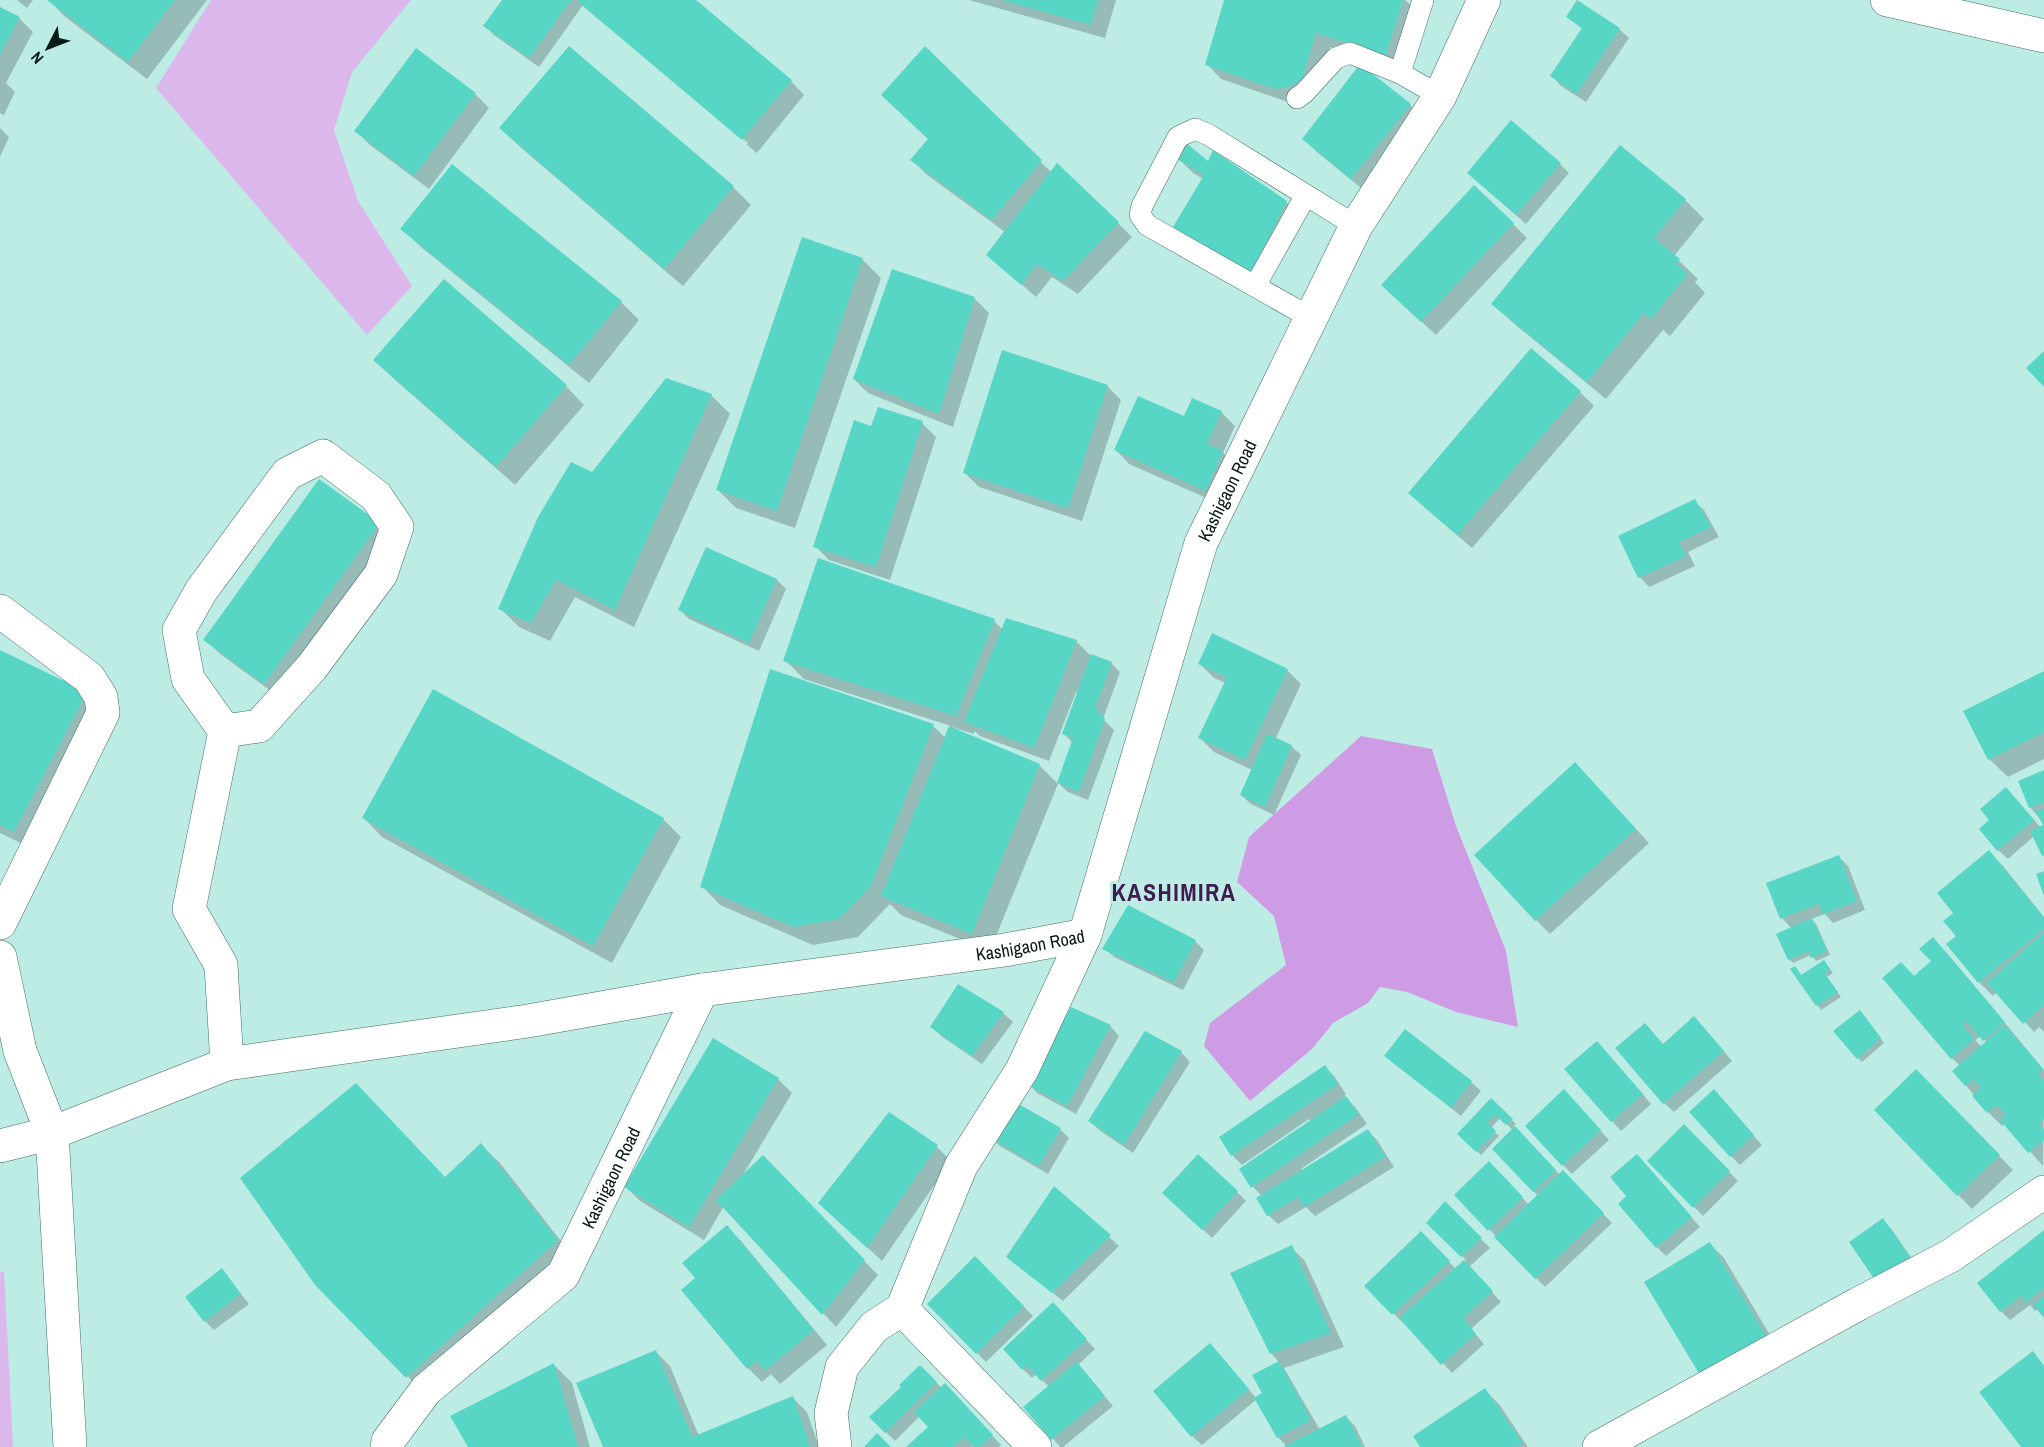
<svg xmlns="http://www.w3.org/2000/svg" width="2044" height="1447" viewBox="0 0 2044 1447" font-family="'Archivo Narrow',sans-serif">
	<rect width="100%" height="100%" fill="#bdece5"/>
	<path fill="#dbb7ec" d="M211,0H411L352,72L334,130L358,201L412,286L367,335L156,88Z
		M0,1272H4L13,1447H0Z"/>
	<path fill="#ce9ce4" d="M1361,736L1432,749L1456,826L1506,951L1518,1027L1456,1012L1407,992L1380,987L1368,1003L1333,1023L1312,1049L1250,1101L1204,1046L1210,1023L1286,965L1274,916L1237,882L1249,837Z"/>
	<path fill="#0003" fill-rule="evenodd" d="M17,0H33L27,8Z
		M49,0H207L147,79L64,16Z
		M504,0H694L791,81L804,95L757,153L747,145L748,143L583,5L539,67L494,35L485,26Z
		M969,0H1116L1105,38Z
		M1226,0H1405L1418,12L1400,68L1330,47L1316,93L1291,103L1221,79L1207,64Z
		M0,8L19,18L33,32L6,83L15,92L4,115L0,113Z
		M1568,17L1619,29L1629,38L1586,102L1561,86L1552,76L1583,30Z
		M925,49L1051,172L1118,223L1132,237L1078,294L1052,277L1036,297L988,255L1005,232L926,174L912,160L930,139Z
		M475,94L489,108L429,189L370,145L356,131Z
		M1410,105L1424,119L1366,192L1318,153L1304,139Z
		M0,128L9,137L0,157Z
		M501,128L733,187L751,205L683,286L519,146Z
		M1620,148L1685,200L1704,219L1674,256L1698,279L1695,282L1705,293L1670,336L1663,330L1606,399L1512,322L1493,304Z
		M1179,159L1209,164L1286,202L1300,216L1262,293L1203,179L1193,173Z
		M1560,164L1569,173L1526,224L1478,182Z
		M1513,224L1527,238L1436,335L1397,299Z
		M402,229L621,302L639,320L589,383L421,247Z
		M862,259L881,278L795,528L736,508L717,489Z
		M892,271L975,299L989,313L953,427L868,393L854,379Z
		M375,360L566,386L584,405L515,485L393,378Z
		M1107,386L1121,400L1082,521L979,487L965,473Z
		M1580,392L1594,406L1472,548L1424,507Z
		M711,395L730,414L634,627L575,597L550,641L519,627L500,608L593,474Z
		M1221,412L1235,426L1223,453L1237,466L1220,504L1129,464L1115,449L1185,418Z
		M922,423L936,437L890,580L829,560L815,546L872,428Z
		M319,481L393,538L279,697L219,653L205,639Z
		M1694,501L1704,510L1719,537L1688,552L1695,566L1649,587L1640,577L1620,536Z
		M706,549L777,580L786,589L759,651L689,619L680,610Z
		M994,621L1003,630L1076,641L1092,657L1111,663L1120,672L1103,719L1114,730L1088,800L1068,792L1058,783L1073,743L1064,734L1078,693L1076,692L1049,761L980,736L975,731L974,734L952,727L951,729L1039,765L1058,784L990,951L901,915L890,904L858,937L813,945L720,905L702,886L771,671L933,726L946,738L951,726L804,679L785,660Z
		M0,652L104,711L33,849L0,833Z
		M1200,664L1287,670L1301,684L1276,738L1291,746L1301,755L1274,815L1251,804L1241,795L1252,770L1214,752L1200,738L1226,683L1214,678Z
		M2044,673V759L2008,777L1989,759Z
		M2044,772V824L2030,807Z
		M1589,778L1649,843L1550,934L1536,920Z
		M2015,798L2041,828L2044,827V857L2034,836L2008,859L1998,850Z
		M364,818L663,819L681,837L612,963L382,837Z
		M1989,852L2003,866L2044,917V1032L2039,1027L2034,1032L1997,992L1993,996L1979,982L1958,936L1955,913Z
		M1839,857L1848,866L1865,910L1833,923L1825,914L1811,919L1816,924L1830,955L1816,961L1811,955L1793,963L1789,959L1792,929L1782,918Z
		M1195,941L1204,950L1183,990L1114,957L1104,948Z
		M1947,953L2044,1070L2043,1166L2005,1124L2002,1126L1988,1112L1954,1071L1960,1066L1952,1058L1914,978ZM1981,1036L1987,1043L1982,1047L1975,1040Z
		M1828,966L1833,973L1827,977L1841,997L1821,1010L1792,969L1799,972L1802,976Z
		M958,986L1003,1013L1013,1022L982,1064L941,1036L932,1027Z
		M1865,1017L1884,1043L1862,1062L1858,1058Z
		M1110,1026L1119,1036L1076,1114L1037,1093L1028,1083Z
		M1703,1027L1732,1061L1674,1112L1664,1103L1663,1045Z
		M1145,1033L1181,1052L1190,1062L1133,1153L1099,1130L1090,1121Z
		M714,1040L778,1079L792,1093L743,1175L763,1158L878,1275L836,1327L724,1206L704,1240L640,1201L626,1187Z
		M1606,1052L1651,1104L1621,1131L1612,1121Z
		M1386,1056L1471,1082L1481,1091L1461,1116Z
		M1325,1067L1334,1076L1346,1094L1344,1096L1355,1107L1367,1124L1301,1169L1302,1172L1368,1131L1377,1140L1394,1167L1315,1216L1306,1207L1278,1224L1268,1215L1262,1196L1253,1187L1311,1122L1309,1119L1242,1165L1233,1156L1221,1137Z
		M1916,1071L2013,1170L1972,1209L1876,1110Z
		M1491,1100L1516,1124L1513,1126L1560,1175L1563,1172L1612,1223L1545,1287L1456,1195L1489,1163L1529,1205L1538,1196L1494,1149L1513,1130L1500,1118L1491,1128L1499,1136L1481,1155L1459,1134Z
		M1573,1100L1609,1140L1572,1174L1563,1165Z
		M1723,1101L1762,1145L1740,1165L1731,1156Z
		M1684,1126L1738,1181L1703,1216L1649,1161Z
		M1060,1129L1069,1138L1048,1174L1000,1146L991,1137Z
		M481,1145L500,1163L575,1259L426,1395L316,1284L445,1179Z
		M937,1147L951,1161L882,1261L834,1217Z
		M1646,1165L1700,1227L1666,1256L1657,1247L1629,1196Z
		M1055,1188L1119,1246L1063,1301L1008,1257Z
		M1237,1192L1246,1201L1212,1238L1174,1202Z
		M1445,1203L1490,1248L1469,1267L1501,1302L1471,1329L1484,1344L1452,1373L1404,1322L1403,1323L1366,1286L1421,1233L1456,1269L1466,1260L1428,1223Z
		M1883,1220L1892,1230L1922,1273L1890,1294Z
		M727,1227L741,1241L827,1345L780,1384L771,1374L762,1382L748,1368L697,1279Z
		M2044,1232V1316L2038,1309L2035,1311L2030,1305L2010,1320L2001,1311Z
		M1710,1244L1724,1258L1779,1350L1701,1374Z
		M1291,1247L1305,1261L1344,1347L1284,1368L1320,1430L1346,1417L1355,1426L1365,1447H1287L1278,1437L1257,1399L1202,1445L1192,1436L1219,1354L1256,1398L1264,1394L1279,1362L1271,1353Z
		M975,1258L1033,1316L986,1362L929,1304Z
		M222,1270L249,1304L214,1330L205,1321Z
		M1063,1314L1095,1349L1078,1365L1113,1406L1063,1447H1060L1026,1407L1049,1387L1036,1374L1032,1378L1023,1369Z
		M656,1352L670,1366L699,1436L793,1398L807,1412L819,1447H604Z
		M554,1365L572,1383L590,1447H469Z
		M920,1367L942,1388L954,1395L1001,1445L999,1447H976L974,1445L972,1447H908L930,1427L920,1416L895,1441L871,1417L903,1387Z
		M1485,1390L1499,1404L1528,1447H1422Z"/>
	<path fill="#57d6c6" d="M47,0H175L128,62Z
		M502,0H571L529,58L483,26Z
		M580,0H696L792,80L742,140L578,2Z
		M1002,0H1098L1091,25Z
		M1224,0H1403L1386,55L1316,33L1302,79L1291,86L1276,89L1205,65Z
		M1577,0L1620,28L1577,94L1550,76L1582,28L1566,17Z
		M0,7L20,17L0,54Z
		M569,46L734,186L664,269L499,128Z
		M925,46L1042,160L992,220L910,160L928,139L881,95Z
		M416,48L476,93L414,176L354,131Z
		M1360,64L1411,104L1351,179L1302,139Z
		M1511,120L1561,163L1516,215L1467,173Z
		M1185,142L1208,161L1213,150L1287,201L1248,280L1173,227L1204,175L1177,159Z
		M1620,145L1686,199L1654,238L1680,259L1676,264L1688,274L1651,319L1644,313L1587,382L1491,304Z
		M1057,163L1119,222L1063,281L1037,264L1021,285L986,255Z
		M452,164L622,301L569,365L400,229Z
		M1474,185L1514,223L1421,322L1381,285Z
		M802,237L863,258L777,511L716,490Z
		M892,269L975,297L939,414L853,379Z
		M444,279L567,385L496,467L373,360Z
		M1531,348L1581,391L1457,535L1408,493Z
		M1002,350L1108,385L1068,508L963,473Z
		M2044,351V387L2026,368Z
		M666,378L712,394L615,610L556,580L531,623L498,609L538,517L571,462L592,472Z
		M1138,396L1184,416L1192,398L1222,411L1207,444L1223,451L1206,491L1114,450Z
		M878,407L923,421L876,567L813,547L854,420L871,426Z
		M319,479L380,523L264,684L203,640Z
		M1695,499L1711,527L1679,542L1686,556L1638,578L1618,536Z
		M706,547L777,579L749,643L678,610Z
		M818,558L995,619L956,716L783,661Z
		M1006,618L1077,640L1034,748L964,722Z
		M1212,633L1288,669L1245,760L1198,738L1227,677L1198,664Z
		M0,650L87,692L14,832L0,825Z
		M1091,654L1112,662L1095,708L1105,719L1079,792L1057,783L1073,738L1062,734Z
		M770,669L934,724L871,886L839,919L794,927L700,887Z
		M2044,671V732L1988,760L1963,711Z
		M433,689L664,818L593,946L362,818Z
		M949,726L1040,764L972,934L881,896Z
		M1267,734L1292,745L1265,807L1240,795Z
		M1575,762L1636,829L1535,921L1474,855Z
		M2044,770V802L2029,808L2018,781Z
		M2006,787L2034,820L1997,851L1979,829L1989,820L1980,809Z
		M2044,808V855L2042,856L2030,831L2043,825L2036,811Z
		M1989,850L2044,918V929L1978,983L1946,944L1956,936L1943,921L1953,913L1937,893Z
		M1839,855L1857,901L1823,914L1819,904L1780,919L1766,883Z
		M2044,871V896L2036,874Z
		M1128,905L1196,940L1174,982L1102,949Z
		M1812,918L1827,951L1811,958L1808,951L1788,960L1776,934Z
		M2044,932V1005L2023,1024L1987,983Z
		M1933,937L2005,1022L1983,1041L1967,1022L1963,1025L1974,1039L1951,1059L1882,978L1901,962L1914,976L1931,961L1919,949Z
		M1824,960L1830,969L1824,973L1838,992L1816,1006L1790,969L1795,966L1801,975Z
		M958,984L1004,1012L972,1056L930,1027Z
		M1071,1007L1111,1025L1067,1106L1026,1084Z
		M1860,1010L1881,1038L1857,1059L1833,1031Z
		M1694,1016L1724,1051L1663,1104L1615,1048L1645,1023L1663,1044Z
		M2005,1025L2043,1069L2038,1073L2044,1081V1119L2039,1124L2044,1130V1140L2028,1153L2000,1120L2006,1115L1997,1105L1987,1113L1972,1096L1981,1088L1974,1079L1965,1086L1952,1071Z
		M1405,1029L1472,1081L1451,1108L1384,1056Z
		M1145,1031L1182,1051L1124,1145L1088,1121Z
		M713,1038L779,1078L689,1227L624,1187Z
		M1597,1041L1643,1094L1611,1122L1564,1069Z
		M1325,1065L1338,1084L1231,1156L1219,1137Z
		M1916,1069L2000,1155L1957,1196L1874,1110Z
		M356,1083L445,1177L481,1143L558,1240L406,1378L315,1285L240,1178Z
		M1564,1089L1601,1130L1562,1166L1525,1126Z
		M1714,1089L1754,1135L1730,1157L1689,1112Z
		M1346,1096L1359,1114L1251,1188L1239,1169Z
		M1491,1098L1513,1119L1506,1125L1495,1115L1487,1122L1496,1131L1476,1152L1457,1134Z
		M1010,1099L1061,1128L1039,1166L989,1137Z
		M889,1112L938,1145L867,1248L818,1203Z
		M1684,1124L1730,1171L1693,1208L1647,1161Z
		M1515,1126L1556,1170L1533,1192L1492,1149Z
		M1368,1129L1385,1157L1304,1207L1298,1197L1267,1216L1256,1198Z
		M1198,1154L1238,1191L1202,1230L1162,1193Z
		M1637,1154L1692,1217L1656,1248L1618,1204L1626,1196L1610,1177Z
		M763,1155L865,1260L822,1315L716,1200Z
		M1489,1161L1523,1197L1488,1231L1454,1195Z
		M1563,1170L1604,1213L1535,1279L1494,1237Z
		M1054,1186L1111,1235L1052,1293L1006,1257Z
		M1445,1201L1482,1238L1461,1257L1426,1223Z
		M1883,1218L1914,1263L1879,1286L1849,1242Z
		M727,1225L814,1330L765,1371L757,1361L747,1369L681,1290L695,1278L682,1263Z
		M2044,1230V1288L2025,1303L2022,1295L2000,1312L1977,1283Z
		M1421,1231L1450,1261L1392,1315L1364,1286Z
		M1710,1242L1766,1336L1700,1375L1644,1282Z
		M1292,1245L1331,1333L1270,1354L1230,1273Z
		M975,1256L1024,1306L976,1354L927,1304Z
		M1464,1260L1493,1291L1463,1318L1476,1334L1441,1365L1399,1318Z
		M222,1268L241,1294L204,1322L185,1297Z
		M2044,1296V1318L2033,1305Z
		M1053,1302L1087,1339L1041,1381L1027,1366L1022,1370L1003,1349Z
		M1210,1343L1249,1389L1191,1437L1153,1391Z
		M656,1350L692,1437L793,1396L810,1447H603L576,1383Z
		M2033,1351L2044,1366V1447H2021L1979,1392Z
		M1279,1361L1311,1420L1277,1438L1254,1398L1262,1393L1252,1375Z
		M1077,1362L1105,1396L1051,1440L1023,1407Z
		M554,1363L578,1447H468L450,1416Z
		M920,1365L937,1382L885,1433L869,1417L901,1387L899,1385Z
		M945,1383L993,1435L979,1447H974L964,1437L953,1447H906L928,1427L914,1412Z
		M1485,1388L1523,1444L1517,1447H1420L1413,1436Z
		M1346,1415L1362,1447H1283Z
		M877,1433L891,1447H864Z"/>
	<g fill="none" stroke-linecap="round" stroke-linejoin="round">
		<g stroke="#416d66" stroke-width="22">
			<path id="lane" d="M1423,0L1400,73L1440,96
				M1297,98L1304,93L1336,58L1350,53L1400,73
				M1255,286L1306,195
				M1311,318L1147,225L1140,215L1142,206L1178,137L1195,129L1209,135L1356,226"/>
		</g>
		<g stroke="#416d66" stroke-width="34">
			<g id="street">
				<path d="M0,611L89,678L101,697L103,713L0,923"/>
				<path d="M225,731L259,726L312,667L381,574L397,527L376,496L323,456L287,474L201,591L179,630L188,679L225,731L189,909L221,965L227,1064"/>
				<path d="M0,957L20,1051L52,1133L227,1064L528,1021L702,990"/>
				<path d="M0,1146L52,1133L70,1447"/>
				<path d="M902,1309L1035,1447"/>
				<path id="s1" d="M387,1447L388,1441L426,1390L563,1275L702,990L1005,950L1085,935L1201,543L1356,226L1440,96L1484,0"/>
				<path d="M835,1447L831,1413L842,1367L874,1327L902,1309L961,1166L1022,1070L1085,935"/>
				<path d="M1599,1447L1858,1304L1950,1256L2044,1192"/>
			</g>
		</g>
		<g stroke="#416d66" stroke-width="34">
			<path id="secondary" d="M1887,0L2044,36"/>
		</g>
		<use href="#lane" stroke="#fff" stroke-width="21"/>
		<use href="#street" stroke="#fff" stroke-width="33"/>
		<use href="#secondary" stroke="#fff" stroke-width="33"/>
	</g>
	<g text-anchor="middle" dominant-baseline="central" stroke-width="6" stroke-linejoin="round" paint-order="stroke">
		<g font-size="18" fill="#081a18" stroke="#bdece5">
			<text stroke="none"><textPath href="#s1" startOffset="1420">Kashigaon Road</textPath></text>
			<text stroke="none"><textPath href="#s1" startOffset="897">Kashigaon Road</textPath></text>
			<text stroke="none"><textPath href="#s1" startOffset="357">Kashigaon Road</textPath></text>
		</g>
		<g font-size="24" font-weight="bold" letter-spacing="1.5" fill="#401a50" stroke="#bdece5">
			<text x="1174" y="892">KASHIMIRA</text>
		</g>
	</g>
	<g transform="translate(48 48) rotate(228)" stroke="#bdece5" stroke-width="4.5" paint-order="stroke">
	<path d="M0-4.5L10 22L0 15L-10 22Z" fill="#081a18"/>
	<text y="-9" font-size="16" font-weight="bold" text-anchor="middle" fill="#081a18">N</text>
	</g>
</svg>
